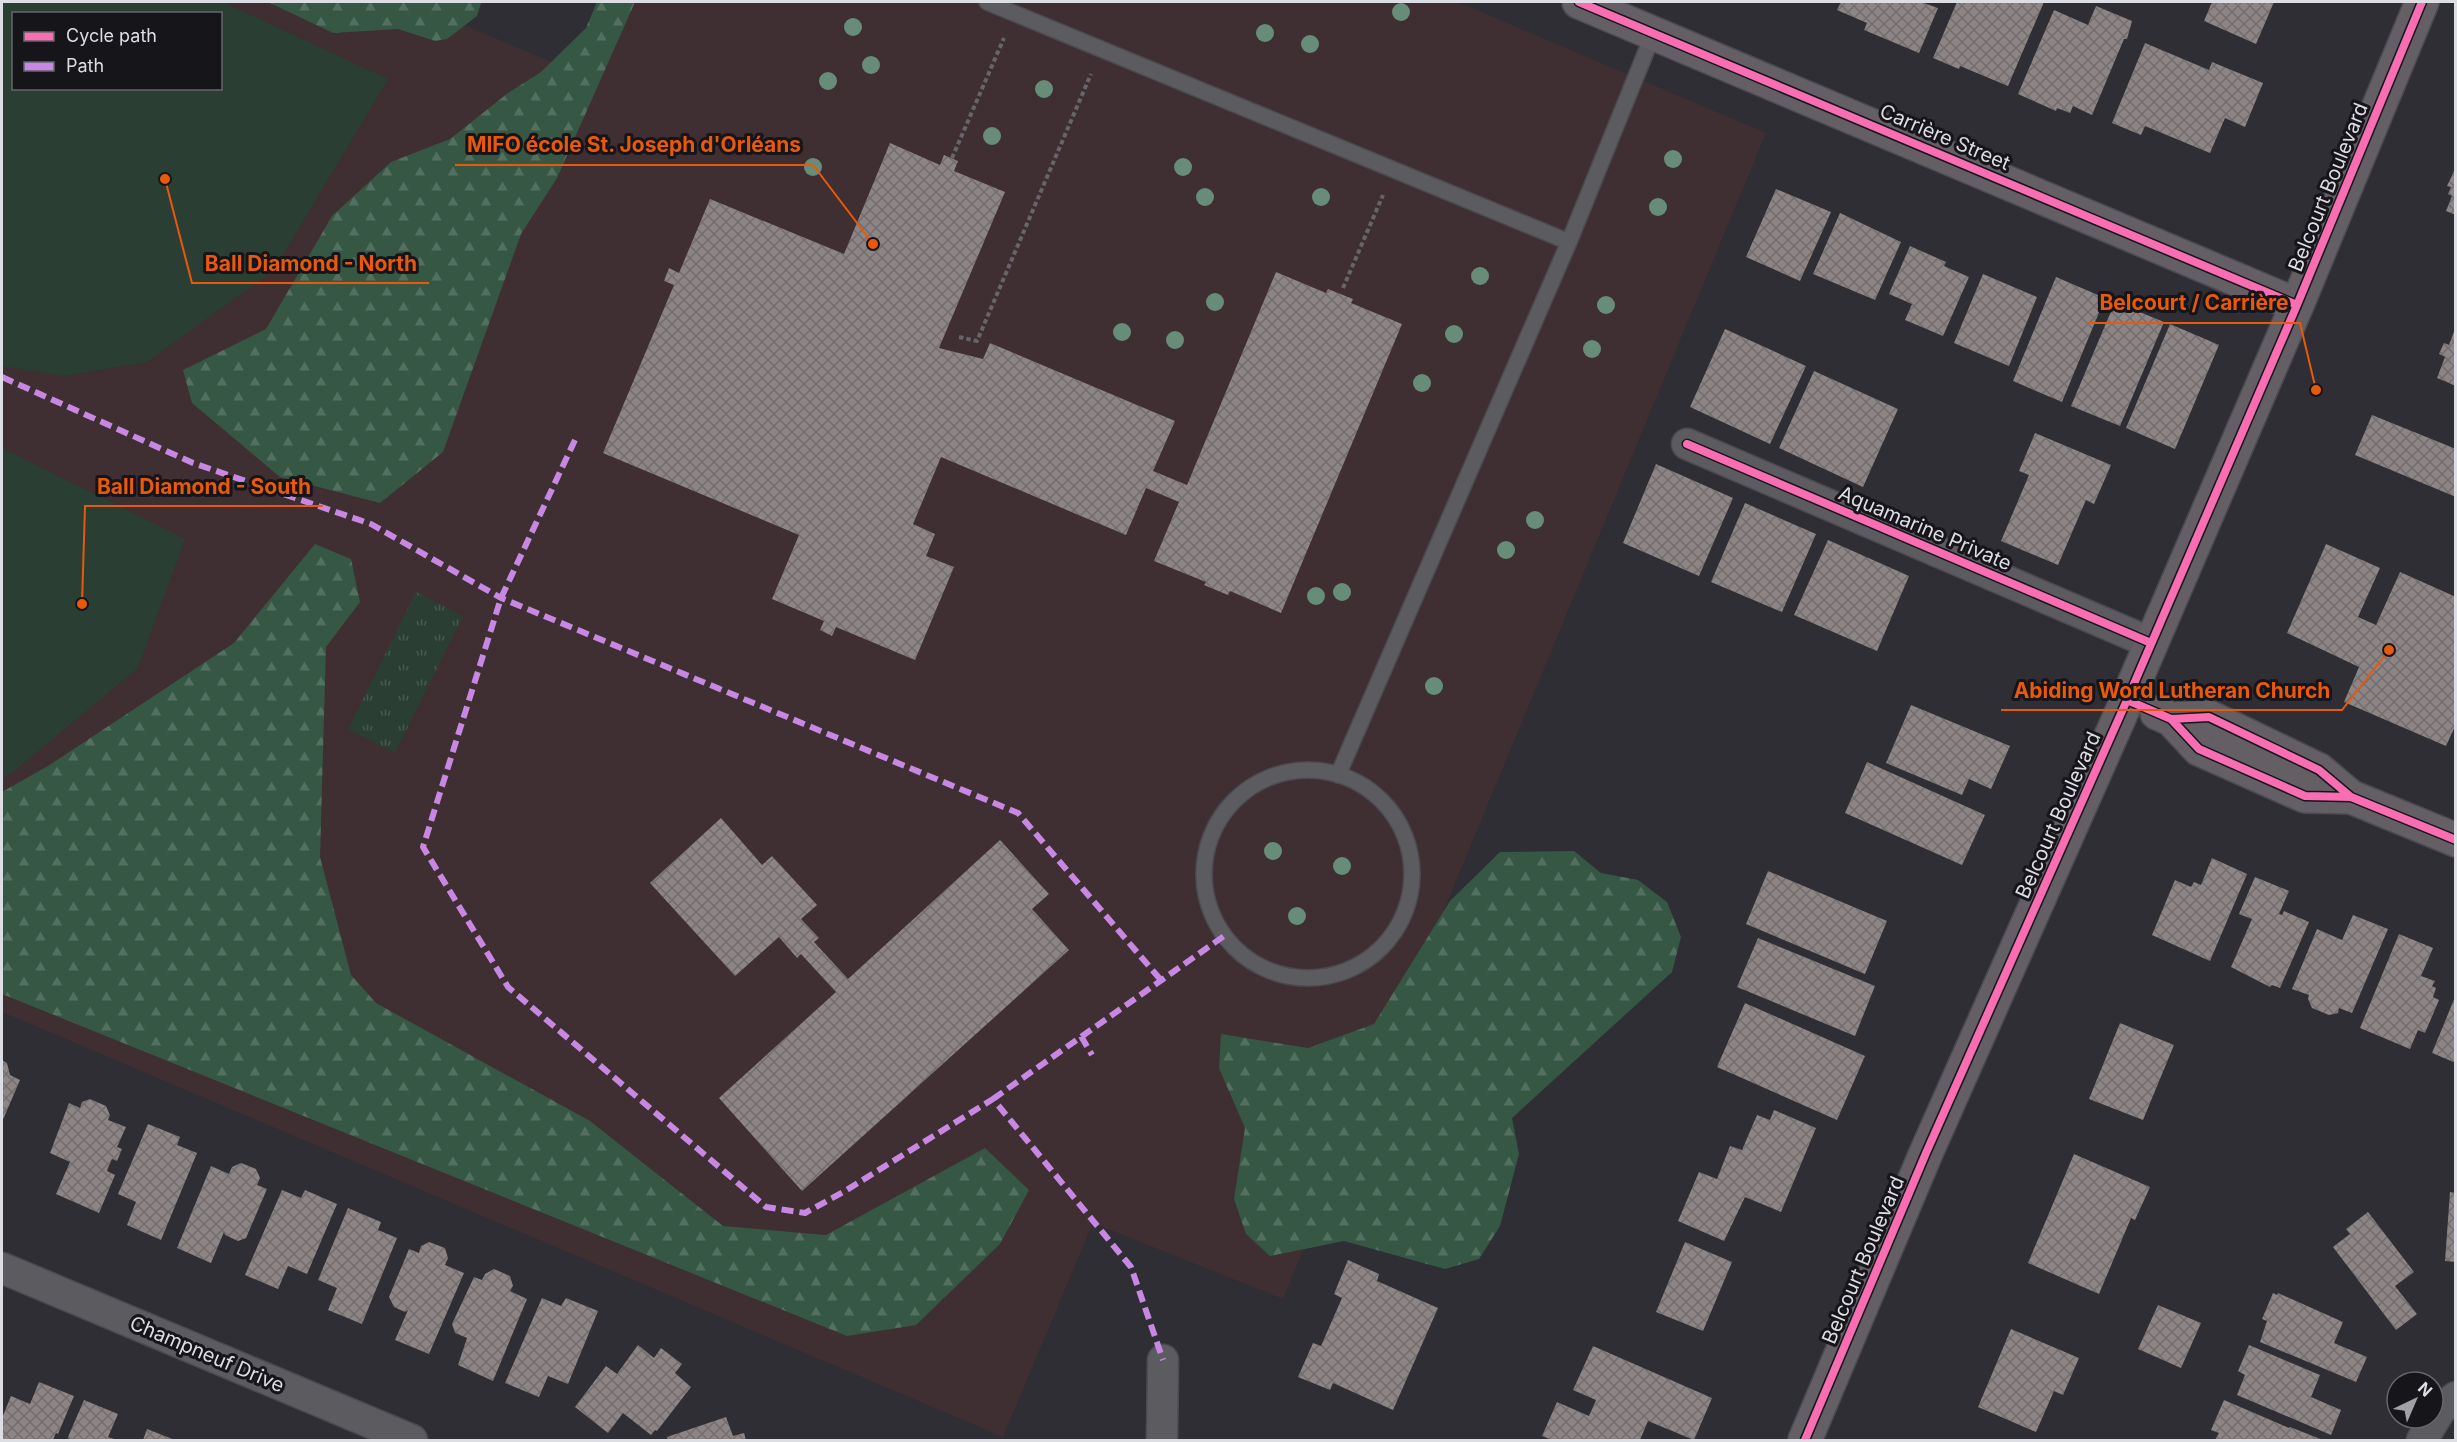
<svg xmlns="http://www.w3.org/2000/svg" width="2457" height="1442" viewBox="0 0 2457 1442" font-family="Inter,sans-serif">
	<defs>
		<pattern id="forest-firs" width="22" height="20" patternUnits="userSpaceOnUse" patternTransform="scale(1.5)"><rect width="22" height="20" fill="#365744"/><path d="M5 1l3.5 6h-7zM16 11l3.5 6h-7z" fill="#536f5f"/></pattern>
		<pattern id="park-tufts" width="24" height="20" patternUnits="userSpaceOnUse" patternTransform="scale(1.5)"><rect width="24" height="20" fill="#2b3e34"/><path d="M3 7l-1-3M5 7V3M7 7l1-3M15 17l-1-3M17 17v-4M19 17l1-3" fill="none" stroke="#495951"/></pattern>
		<pattern id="building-cross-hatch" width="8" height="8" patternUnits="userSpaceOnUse" patternTransform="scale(1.5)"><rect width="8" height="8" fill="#8d8485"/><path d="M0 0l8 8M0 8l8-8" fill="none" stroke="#736d6e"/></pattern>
	</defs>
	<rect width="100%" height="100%" fill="#2e2e34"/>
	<path fill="#3f2e32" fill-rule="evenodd" d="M2,2H410L571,70L601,2H1458L1766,133L1283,1299L1093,1223L1003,1437L2,1012ZM14,14H220V88H14Z"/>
	<path fill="#2b3e34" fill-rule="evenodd" d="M2,2H223L388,79L274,270L147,362L64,376L2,366ZM14,14H220V88H14Z
		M2,448L185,539L138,668L12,773L2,778Z"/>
	<path fill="url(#forest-firs)" d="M268,2H480L481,3L477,16L447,39L435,41L398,29L333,33Z
		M597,2H635L557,178L521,234L443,452L380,503L280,477L192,403L183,370L266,329L332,216L391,162L450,139L508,93L541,72L586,28Z
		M315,544L351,559L360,602L326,647L320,857L351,975L376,1003L590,1121L723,1226L826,1235L985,1148L1029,1190L1000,1244L916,1325L847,1336L2,994V792L48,766L234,643Z
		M1574,851L1601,873L1638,880L1667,902L1681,937L1672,972L1512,1118L1519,1154L1500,1226L1479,1259L1445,1269L1344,1241L1270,1256L1246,1234L1234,1199L1245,1128L1219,1068L1221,1034L1308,1048L1374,1024L1450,901L1500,852Z"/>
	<path fill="url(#park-tufts)" d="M416,592L463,616L395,753L348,729Z"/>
	<path fill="url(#building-cross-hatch)" d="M1841,2H1921L1938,8L1919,53L1864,30L1867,23L1837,10Z
		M1957,2H2044L2008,86L1960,66L1959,69L1933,58Z
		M2212,2H2274L2256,44L2204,21Z
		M2096,6L2132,21L2127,39H2124L2092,115L2073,106L2070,113L2057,108L2056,111L2018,94L2054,10L2088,25Z
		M2145,43L2209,70L2212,62L2263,83L2245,127L2225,118L2210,153L2145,126L2141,135L2112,123Z
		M890,143L940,165L944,155L958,161L954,171L1005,192L939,348L983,359L990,343L1175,421L1153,471L1187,485L1276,272L1326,293L1328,289L1353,299L1351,303L1402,324L1281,613L1230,591L1228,595L1204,585L1206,582L1154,561L1179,502L1146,488L1126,535L941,457L913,524L935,534L926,556L954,567L915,660L836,627L832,636L820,630L824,621L772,599L799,535L603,453L674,285L664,281L669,268L679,273L710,199L844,254Z
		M2454,171H2456V215L2446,211L2452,196L2448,194L2451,187L2447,186Z
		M1776,189L1831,212L1800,281L1746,257Z
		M1840,213L1901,242L1875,300L1813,274Z
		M1910,246L1946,262L1944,266L1969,277L1943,336L1905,320L1912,304L1889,294Z
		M1983,274L2037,297L2009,366L1954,343Z
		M2056,277L2105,298L2062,402L2013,381Z
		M2115,302L2164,322L2120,426L2071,406Z
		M2170,324L2219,345L2175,449L2126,428Z
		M1725,329L1806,366L1770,444L1690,407Z
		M2455,329H2456V386L2437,378L2445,357L2439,354L2444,343L2449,345Z
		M1814,371L1898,409L1863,487L1779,448Z
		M2372,415L2456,449V497L2355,455Z
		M2035,433L2111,465L2094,504L2086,500L2058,565L2001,541L2029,475L2019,471Z
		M1656,464L1733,498L1699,576L1623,543Z
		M1745,503L1816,534L1782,612L1711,582Z
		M1828,540L1909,576L1877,651L1794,615Z
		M2326,544L2380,568L2358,617L2376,625L2400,572L2456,597V724L2446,746L2344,702L2359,667L2287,633Z
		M1911,705L2010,746L1991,789L1969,779L1962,795L1886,763Z
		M1867,762L1985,815L1962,865L1845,813Z
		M721,818L762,865L772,856L817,905L801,919L819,938L814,942L848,979L1000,840L1049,894L1032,909L1069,950L802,1191L719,1098L836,992L801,954L797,958L779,937L735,976L650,883Z
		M2212,858L2247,874L2210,961L2152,935L2175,880L2191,887L2194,882L2201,885Z
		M1768,871L1887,921L1865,974L1746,924Z
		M2255,877L2289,891L2279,914L2282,915L2284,911L2309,922L2280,988L2272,985L2270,987L2231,967L2252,919L2239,914Z
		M2353,915L2388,929L2352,1013L2339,1008L2338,1013L2329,1015L2312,1008L2308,999L2309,995L2292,989L2317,929L2342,940Z
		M2399,934L2433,948L2421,976L2435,981L2432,986L2436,988L2433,997L2439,1000L2425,1033L2418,1030L2410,1049L2360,1028Z
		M1758,938L1875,986L1855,1036L1737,987Z
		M2455,997H2456V1063L2432,1053Z
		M1745,1003L1865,1056L1837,1120L1717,1067Z
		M2120,1023L2174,1045L2143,1120L2089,1099Z
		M2,1060L7,1063L10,1075L20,1080L2,1122Z
		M90,1099L106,1106L110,1115L108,1120L126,1127L117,1147L122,1149L117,1161L112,1159L108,1168L107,1171L115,1175L99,1213L56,1194L70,1162L50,1153L69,1103L80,1108L82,1102Z
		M1774,1110L1816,1128L1781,1212L1745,1197L1724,1241L1678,1221L1699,1172L1717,1179L1730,1146L1742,1150L1757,1115L1770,1120Z
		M148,1124L180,1137L177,1145L197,1153L161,1240L127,1225L136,1202L118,1194Z
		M2074,1154L2150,1187L2135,1220L2131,1218L2099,1294L2028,1263Z
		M241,1163L256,1169L260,1178L257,1185L267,1189L246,1238L238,1241L225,1235L224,1232L211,1263L177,1248L211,1166L229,1174L232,1167Z
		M282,1190L301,1198L305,1190L337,1204L307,1274L288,1266L278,1289L245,1275Z
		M2450,1192L2456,1193V1262L2445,1261Z
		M348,1208L381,1222L378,1230L397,1238L362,1324L328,1310L337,1288L318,1280Z
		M2368,1212L2414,1272L2395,1286L2417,1314L2396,1330L2333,1247L2350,1234L2346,1229Z
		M429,1242L445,1248L448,1258L445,1265L464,1273L429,1354L395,1340L408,1310L405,1312L394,1307L389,1297L409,1249L419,1253L421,1246Z
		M1685,1242L1732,1262L1703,1331L1656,1312Z
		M1348,1260L1379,1274L1377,1281L1438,1308L1393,1410L1333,1383L1330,1390L1298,1377L1313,1343L1321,1346L1342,1298L1334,1294Z
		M494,1269L510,1276L513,1286L510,1291L527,1299L493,1381L458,1365L467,1338L455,1333L452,1324L474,1277L482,1280L485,1274Z
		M2273,1293L2277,1295L2278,1293L2343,1322L2334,1343L2367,1357L2356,1382L2260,1342L2267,1321L2262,1319Z
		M542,1298L561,1306L566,1298L598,1311L568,1384L548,1376L539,1397L505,1383Z
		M2158,1305L2201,1323L2181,1368L2138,1349Z
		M2011,1329L2079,1358L2063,1395L2054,1391L2036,1432L1978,1407Z
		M638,1345L654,1358L661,1348L682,1364L675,1373L691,1387L657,1431L655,1430L651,1435L623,1413L608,1433L575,1407L606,1366L617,1374Z
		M2249,1345L2320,1375L2311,1397L2341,1410L2331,1435L2237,1395L2245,1375L2238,1371Z
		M1593,1346L1712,1398L1694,1440L1648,1421L1640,1440H1552L1542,1436L1557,1402L1589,1416L1596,1400L1573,1390Z
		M39,1382L74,1396L58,1434L56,1433L53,1440H2V1418L11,1396L30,1404Z
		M84,1400L118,1414L108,1437L117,1440H69L68,1437Z
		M2224,1400L2289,1428L2290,1427L2323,1440H2215L2219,1433L2211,1430Z
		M726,1417L733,1436L744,1433L746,1440H668L667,1437Z
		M147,1429L175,1440H143Z"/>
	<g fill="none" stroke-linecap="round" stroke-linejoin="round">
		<g stroke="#4a4a50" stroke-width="18">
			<path id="lane" d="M987,2L1569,242
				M1204 874a104 104 0 1 1 208 0a104 104 0 1 1-208 0Z
				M1338,775L1569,242L1654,32"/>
		</g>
		<g stroke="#4a4a50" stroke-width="33">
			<path id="street" d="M1687,444L2151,643
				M2,1268L412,1440
				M1162,1440L1163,1360
				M2422,1440L2441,1409L2456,1397"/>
		</g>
		<g stroke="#4a4a50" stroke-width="36">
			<path id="secondary" d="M1579,2L2297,305
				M2157,713L2171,719L2199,749L2305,796L2351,797
				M2171,719L2209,717L2319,770L2351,797L2456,840
				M1805,1440L1926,1153L2127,700L2297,305L2422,2"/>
		</g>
		<path stroke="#66666a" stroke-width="4" stroke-dasharray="4.5 3" stroke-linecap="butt" d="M952,158L1004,38
			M1343,288L1383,195
			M959,337L977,341L1091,74"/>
		<use href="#lane" stroke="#5c5c60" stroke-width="15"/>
		<use href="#street" stroke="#5c5c60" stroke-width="30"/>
		<use href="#secondary" stroke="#635f64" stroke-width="33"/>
		<path stroke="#c787e3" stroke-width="6" stroke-dasharray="12 6" stroke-linecap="butt" d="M2,377L193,463L371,524L501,598L1018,813L1160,979
			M575,440L501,598L423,847L508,987L766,1207L805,1213L845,1191L993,1099L1131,1267L1163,1360
			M1081,1036L1092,1055
			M993,1099L1224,936"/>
		<g stroke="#15151a" stroke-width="11">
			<path id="cycleway" d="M1579,2L2297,305
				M1687,444L2151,643
				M2127,700L2171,719L2199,749L2305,796L2351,797
				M2171,719L2209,717L2319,770L2351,797L2456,840
				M1805,1440L1926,1153L2127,700L2297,305L2422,2"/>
		</g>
		<use href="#cycleway" stroke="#f96db3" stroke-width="8"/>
	</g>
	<g fill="#678c79">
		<circle cx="1401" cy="12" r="9"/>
		<circle cx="853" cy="27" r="9"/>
		<circle cx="1265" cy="33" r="9"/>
		<circle cx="1310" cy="44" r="9"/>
		<circle cx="871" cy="65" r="9"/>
		<circle cx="828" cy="81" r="9"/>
		<circle cx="1044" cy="89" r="9"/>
		<circle cx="992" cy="136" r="9"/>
		<circle cx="1673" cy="159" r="9"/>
		<circle cx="813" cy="167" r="9"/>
		<circle cx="1183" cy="167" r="9"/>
		<circle cx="1205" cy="197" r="9"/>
		<circle cx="1321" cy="197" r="9"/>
		<circle cx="1658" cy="207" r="9"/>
		<circle cx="1480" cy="276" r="9"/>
		<circle cx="1215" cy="302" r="9"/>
		<circle cx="1606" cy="305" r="9"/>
		<circle cx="1122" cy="332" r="9"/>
		<circle cx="1454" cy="334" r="9"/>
		<circle cx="1175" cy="340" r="9"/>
		<circle cx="1592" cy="349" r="9"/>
		<circle cx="1422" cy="383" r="9"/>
		<circle cx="1535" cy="520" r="9"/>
		<circle cx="1506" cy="550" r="9"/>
		<circle cx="1342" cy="592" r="9"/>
		<circle cx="1316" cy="596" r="9"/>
		<circle cx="1434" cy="686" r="9"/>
		<circle cx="1273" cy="851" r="9"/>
		<circle cx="1342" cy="866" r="9"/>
		<circle cx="1297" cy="916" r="9"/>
	</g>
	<g text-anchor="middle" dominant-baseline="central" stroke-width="6" stroke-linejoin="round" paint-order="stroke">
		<g font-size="20" fill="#dddde4" stroke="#15151a">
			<text transform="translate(1945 137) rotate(23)">Carrière Street</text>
			<text transform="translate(2328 187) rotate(-68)">Belcourt Boulevard</text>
			<text transform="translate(1925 528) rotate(23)">Aquamarine Private</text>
			<text transform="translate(2058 815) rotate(-66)">Belcourt Boulevard</text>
			<text transform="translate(1863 1260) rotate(-67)">Belcourt Boulevard</text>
			<text transform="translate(207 1354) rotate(23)">Champneuf Drive</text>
		</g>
	</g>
	<path fill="none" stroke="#e8590c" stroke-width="2" d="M873 244L813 165H455M165 179L192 283H429M2316 390L2300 323H2087M82 604L85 506H323M2389 650L2342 710H2001"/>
	<g fill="#e8590c" stroke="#15151a" stroke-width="2">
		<circle cx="873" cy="244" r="6"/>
		<circle cx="165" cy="179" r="6"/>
		<circle cx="2316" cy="390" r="6"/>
		<circle cx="82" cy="604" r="6"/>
		<circle cx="2389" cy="650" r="6"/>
	</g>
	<g font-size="21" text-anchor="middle" font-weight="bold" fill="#e8590c" stroke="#15151a" stroke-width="6" stroke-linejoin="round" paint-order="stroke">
		<text x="634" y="152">MIFO école St. Joseph d'Orléans</text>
		<text x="311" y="271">Ball Diamond - North</text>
		<text x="2194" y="310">Belcourt / Carrière</text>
		<text x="204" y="494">Ball Diamond - South</text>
		<text x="2172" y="698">Abiding Word Lutheran Church</text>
	</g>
	<rect width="2457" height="1442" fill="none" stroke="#dddde4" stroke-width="6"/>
	<rect x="12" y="12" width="210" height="78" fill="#15151a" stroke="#65656b" stroke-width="1.5"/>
	<rect x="24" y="32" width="30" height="9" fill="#f96db3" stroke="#65656b" stroke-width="1.5"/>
	<text x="66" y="42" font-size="18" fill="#dddde4">Cycle path</text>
	<rect x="24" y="62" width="30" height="9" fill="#c787e3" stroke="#65656b" stroke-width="1.5"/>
	<text x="66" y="72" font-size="18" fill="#dddde4">Path</text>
	<g transform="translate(2415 1400) rotate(44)"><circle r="28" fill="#15151a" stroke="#65656b" stroke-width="1.5"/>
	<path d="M0-4.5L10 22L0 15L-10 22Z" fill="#a0a0a6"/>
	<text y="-9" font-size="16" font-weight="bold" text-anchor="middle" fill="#dddde4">N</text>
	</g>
</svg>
